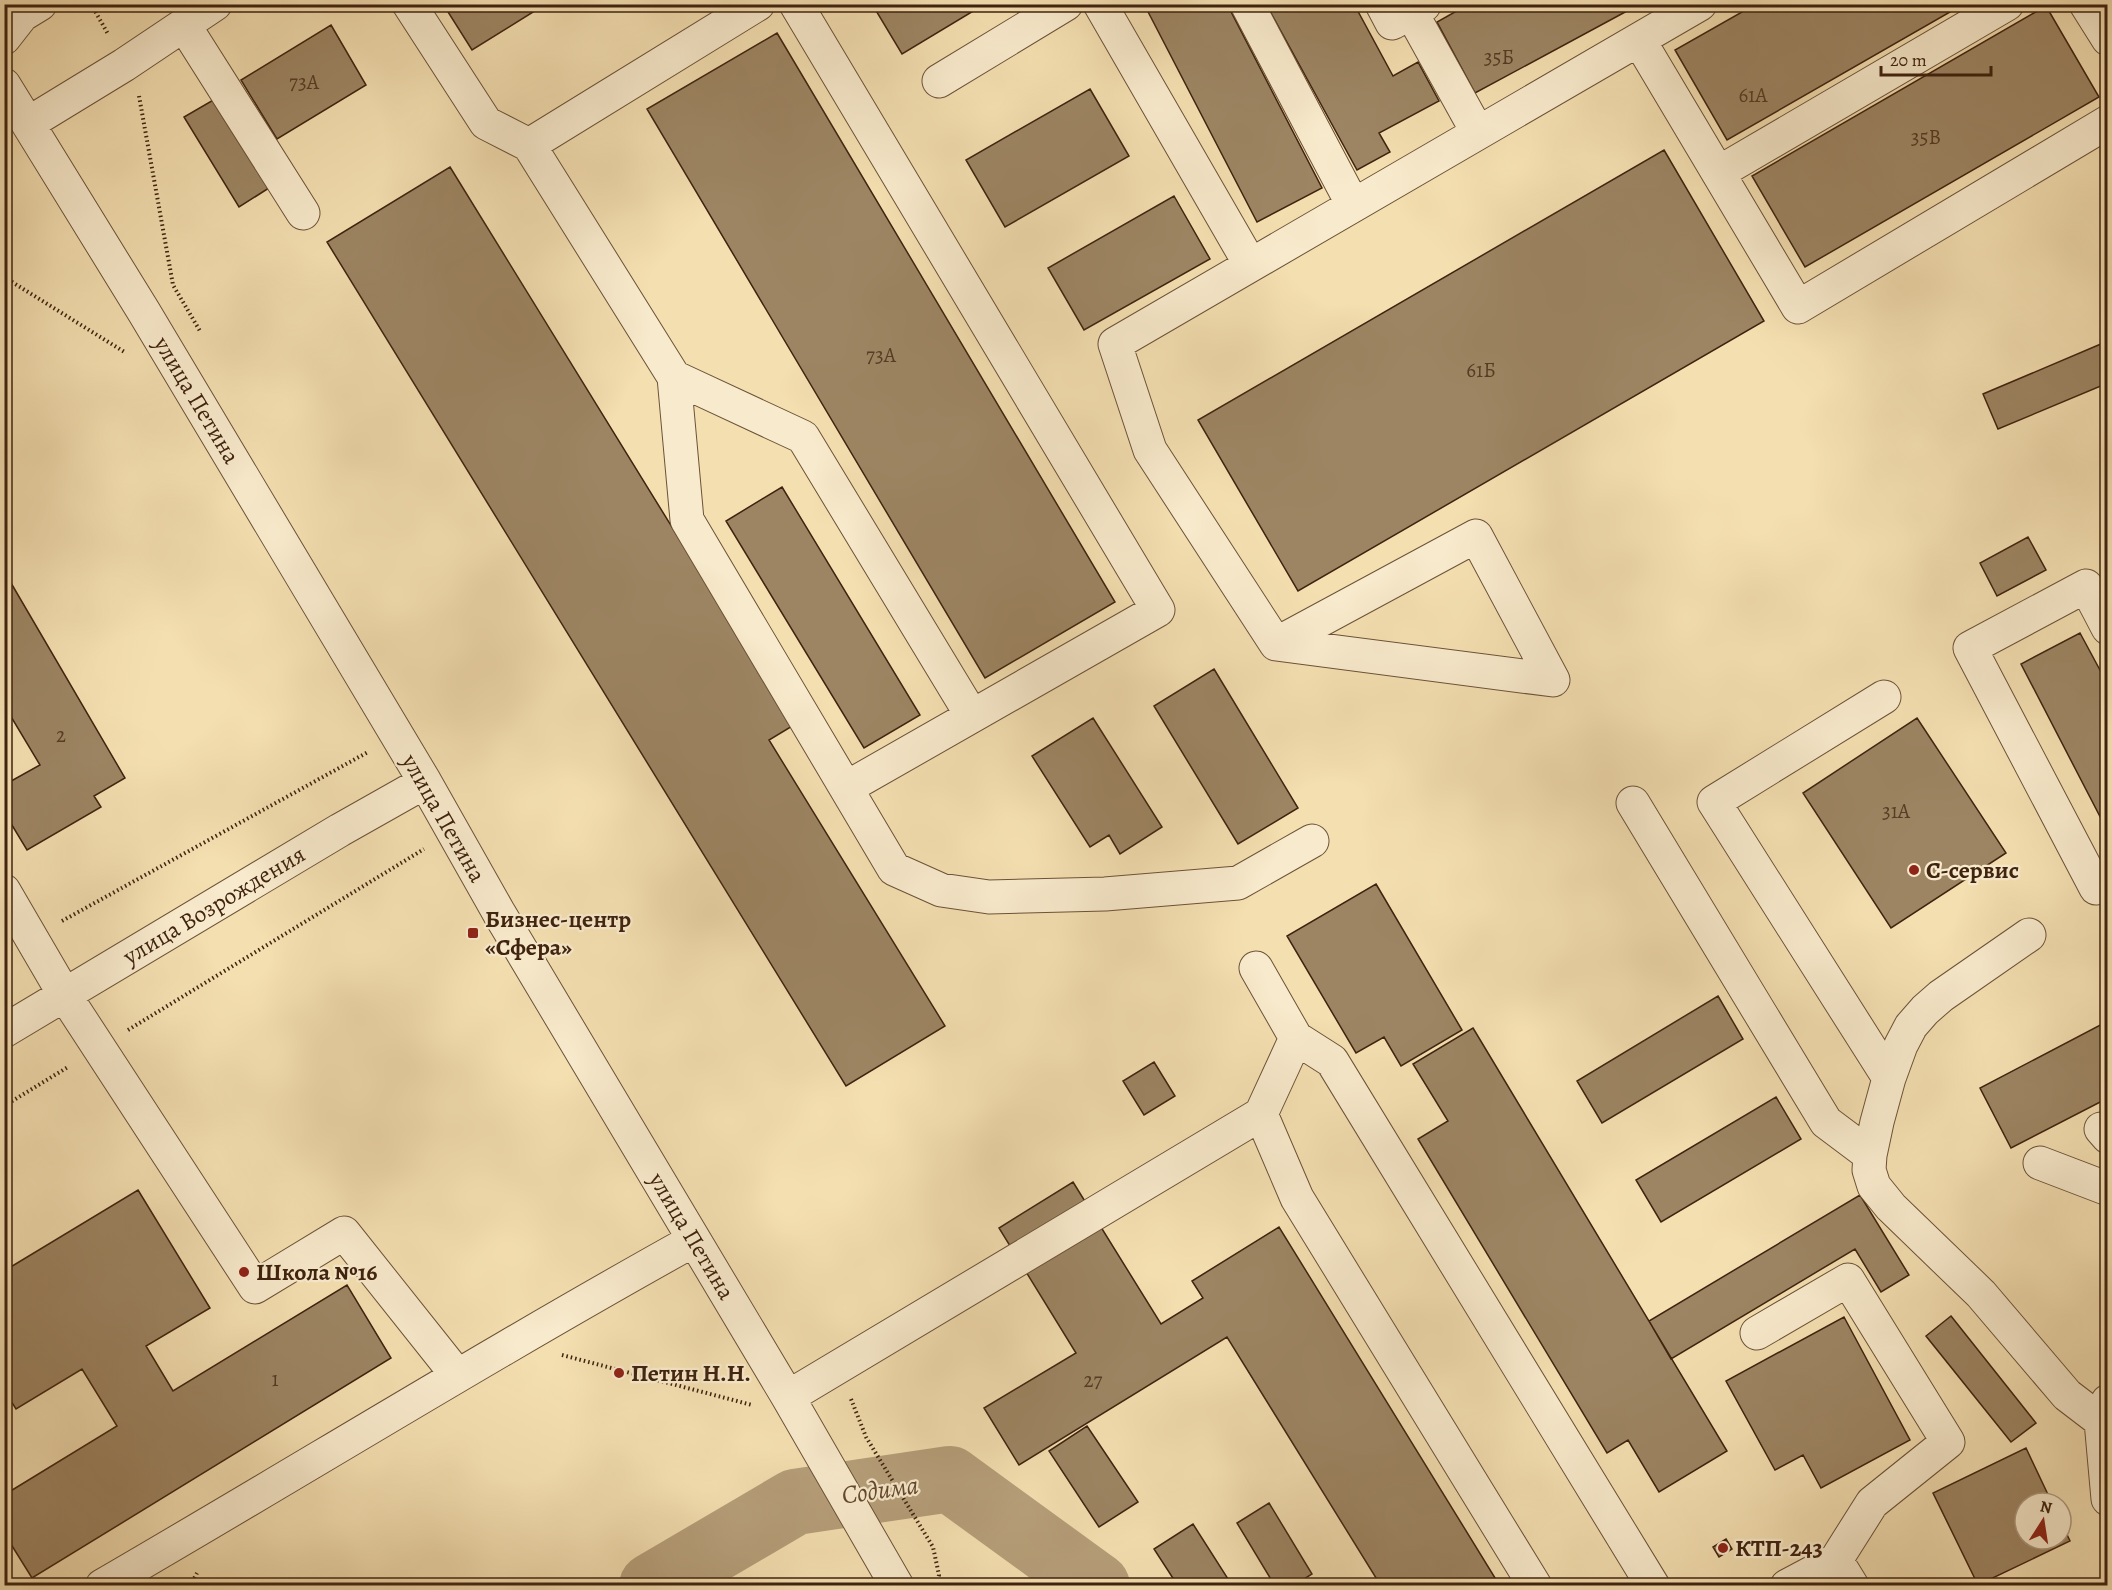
<svg xmlns="http://www.w3.org/2000/svg" width="2112" height="1590" viewBox="0 0 2112 1590" font-family="Alegreya,serif">
	<rect width="100%" height="100%" fill="#f4dfb1"/>
	<filter id="stains"><feTurbulence type="fractalNoise" baseFrequency=".00333" numOctaves="4"/><feColorMatrix values="0 0 0 0 .2 0 0 0 0 .09 0 0 0 0 .02 0 0 0 .5 -.17"/></filter>
	<radialGradient id="worn" r=".72"><stop offset=".6" stop-color="#630" stop-opacity="0"/><stop offset="1" stop-color="#630" stop-opacity=".3"/></radialGradient>
	<g fill="none" stroke-linecap="round" stroke-linejoin="round">
		<path stroke="#b69f7a" stroke-width="66" d="M652,1586L795,1502L950,1479L1097,1586"/>
	</g>
	<path fill="#9d8563" stroke="#3f230f" stroke-width="1.5" d="M443,4H546L472,50Z
		M872,4H985L902,54Z
		M1144,4H1227L1322,188L1257,222Z
		M1266,4H1354L1393,76L1418,62L1439,101L1379,133L1390,152L1357,170Z
		M1469,4H1640L1475,93L1437,22Z
		M1756,4H1964L1727,140L1675,50Z
		M2046,6L2099,97L1805,267L1752,176Z
		M331,25L366,85L277,139L241,80Z
		M777,33L1115,602L985,678L647,109Z
		M1090,89L1129,156L1005,227L966,160Z
		M215,99L269,188L239,207L184,117Z
		M1664,150L1764,321L1298,591L1198,420Z
		M450,167L794,725L769,740L945,1026L846,1086L327,242Z
		M1174,196L1210,259L1084,330L1048,268Z
		M2108,341V383L1998,429L1983,394Z
		M782,487L920,715L864,748L726,521Z
		M2028,537L2046,570L1997,596L1980,563Z
		M4,571L125,778L94,796L101,807L27,850L4,812V785L40,765L4,705Z
		M2080,633L2108,685V832L2021,664Z
		M1214,669L1298,808L1238,844L1154,706Z
		M1093,718L1162,827L1120,854L1109,835L1090,847L1032,756Z
		M1917,718L2006,853L1891,928L1803,793Z
		M1376,884L1462,1030L1401,1066L1384,1037L1356,1053L1287,936Z
		M1718,996L1743,1039L1602,1123L1577,1081Z
		M2108,1021V1098L2011,1148L1980,1088Z
		M1473,1028L1727,1451L1659,1492L1628,1440L1607,1453L1418,1139L1448,1121L1413,1064Z
		M1154,1062L1175,1096L1144,1115L1123,1081Z
		M1776,1097L1801,1139L1661,1222L1636,1180Z
		M1073,1182L1161,1324L1203,1298L1192,1281L1279,1227L1500,1586H1381L1227,1337L1019,1465L984,1408L1076,1353L999,1228Z
		M138,1190L210,1308L146,1346L173,1391L347,1285L391,1358L32,1578L4,1533V1495L117,1426L82,1369L16,1409L4,1390V1271Z
		M1860,1195L1909,1275L1881,1292L1855,1249L1671,1359L1649,1321Z
		M1951,1316L2036,1423L2011,1442L1926,1336Z
		M1844,1317L1910,1440L1821,1488L1803,1455L1775,1470L1726,1381Z
		M1087,1426L1138,1502L1099,1527L1049,1451Z
		M2026,1448L2052,1503H2025V1539H2061V1522L2070,1541L1978,1585L1933,1493Z
		M1269,1503L1312,1574L1293,1586H1275L1237,1523Z
		M1193,1524L1230,1582L1225,1586H1178L1154,1549Z
		M1726,1539L1732,1549L1719,1557L1713,1547Z"/>
	<g fill="none" stroke-linecap="round" stroke-linejoin="round">
		<g stroke="#6c5238" stroke-width="35">
			<path id="minor" d="M409,4L486,123L529,145L674,377L687,520L894,869L941,890L989,897L1105,894L1238,883L1312,841
				M796,4L1158,610L846,788
				M1100,4L1250,264
				M1247,4L1353,205
				M1382,4L1392,23L1424,5
				M2086,4L2108,39
				M1411,12L1478,133
				M184,25L303,213
				M4,38L22,15L40,4
				M1639,40L1798,307L2108,122
				M939,81L1066,4
				M4,85L144,312L425,782L499,913L788,1397L897,1586
				M29,123L124,65L215,4
				M529,145L758,4
				M1718,173L2007,4
				M674,377L803,437L972,716
				M2108,628L2086,586L1970,648L2096,888L2108,886
				M1276,644L1476,536L1553,680L1276,644L1150,450L1115,344L1700,4
				M1884,697L1714,802L1889,1078
				M1633,803L1826,1122L1870,1155
				M4,891L64,994L255,1287L344,1233L457,1375
				M2029,935L1941,996L1925,1010L1911,1026L1901,1045L1889,1078L1877,1122L1870,1155L1869,1170L1874,1186L1891,1207L1981,1294L2067,1395L2101,1421
				M4,1031L340,830L425,782
				M1296,1038L1332,1061L1653,1586
				M1261,1114L1297,1198L1535,1586
				M2101,1129L2108,1137
				M2040,1163L2108,1189
				M1757,1333L1848,1280L1948,1442L1872,1503L1836,1560
				M788,1397L1261,1114L1296,1038L1256,968
				M2108,1401L2101,1421L2108,1499
				M102,1586C300,1471 494,1351 694,1240
				M1787,1586L1836,1560L1852,1586"/>
		</g>
		<path stroke="#3f230f" stroke-width="4" stroke-dasharray="1.5 3" stroke-linecap="butt" d="M91,4L108,34
			M139,96L173,285L200,331
			M4,277L126,353
			M4,848L11,857
			M62,921L368,752
			M128,1030L424,849
			M4,1106L68,1067
			M562,1355L752,1405
			M851,1399L866,1437L933,1547L939,1575L936,1586
			M190,1586L197,1573"/>
		<use href="#minor" stroke="#f8eacc" stroke-width="33"/>
	</g>
	<g fill="#8f2418" stroke="#f8eacc" stroke-width="2">
		<circle cx="1914" cy="870" r="6"/>
		<rect x="467" y="927" width="12" height="12" rx="3"/>
		<circle cx="244" cy="1272" r="6"/>
		<circle cx="619" cy="1373" r="6"/>
		<circle cx="1723" cy="1548" r="6"/>
	</g>
	<g text-anchor="middle" dominant-baseline="central" stroke-width="4.5" stroke-linejoin="round" paint-order="stroke">
		<g font-size="21" fill="#563c24">
			<text x="1499" y="57">35Б</text>
			<text x="304" y="82">73А</text>
			<text x="1753" y="95">61А</text>
			<text x="1926" y="137">35В</text>
			<text x="881" y="355">73А</text>
			<text x="1481" y="370">61Б</text>
			<text x="61" y="735">2</text>
			<text x="1896" y="811">31А</text>
			<text x="275" y="1379">1</text>
			<text x="1093" y="1380">27</text>
		</g>
		<g font-size="24" fill="#3f230f" stroke="#f8eacc">
			<text transform="translate(197 400) rotate(59)">улица Петина</text>
			<text transform="translate(444 818) rotate(60)">улица Петина</text>
			<text transform="translate(214 905) rotate(-31)">улица Возрождения</text>
			<text transform="translate(692 1236) rotate(59)">улица Петина</text>
		</g>
		<g font-size="24" font-weight="bold" fill="#3f230f" stroke="#f8eacc" text-anchor="start">
			<text x="1926" y="870">С-сервис</text>
			<text x="485" y="919">Бизнес-центр<tspan x="485" dy="28">«Сфера»</tspan></text>
			<text x="256" y="1272">Школа №16</text>
			<text x="631" y="1373">Петин Н.Н.</text>
			<text x="1735" y="1548">КТП-243</text>
		</g>
		<g font-size="26" font-style="italic" fill="#63482f" stroke="#f8eacc">
			<text transform="translate(880 1490) rotate(-8)">Содима</text>
		</g>
	</g>
	<rect width="2112" height="1590" fill="none" stroke="#f4dfb1" stroke-width="24"/>
	<rect x="6" y="6" width="2100" height="1578" fill="none" stroke="#3f230f" stroke-width="3"/>
	<rect x="12" y="12" width="2088" height="1566" fill="none" stroke="#3f230f" stroke-width="1.5"/>
	<g transform="translate(2043 1521) rotate(12)"><circle r="28" fill="#f8eacc" stroke="#ae9a80" stroke-width="1.5"/>
	<path d="M0-4.5L10 22L0 15L-10 22Z" fill="#8f2418"/>
	<text y="-9" font-size="16" font-weight="bold" text-anchor="middle" fill="#3f230f">N</text>
	</g>
	<path d="M1881 66v9h110v-9" fill="none" stroke="#3f230f" stroke-width="3"/>
	<text x="1890" y="66" font-size="18" fill="#3f230f" stroke="#f8eacc" stroke-width="4.5" paint-order="stroke">20 m</text>
	<rect width="100%" height="100%" filter="url(#stains)"/>
	<rect width="100%" height="100%" fill="url(#worn)"/>
</svg>
